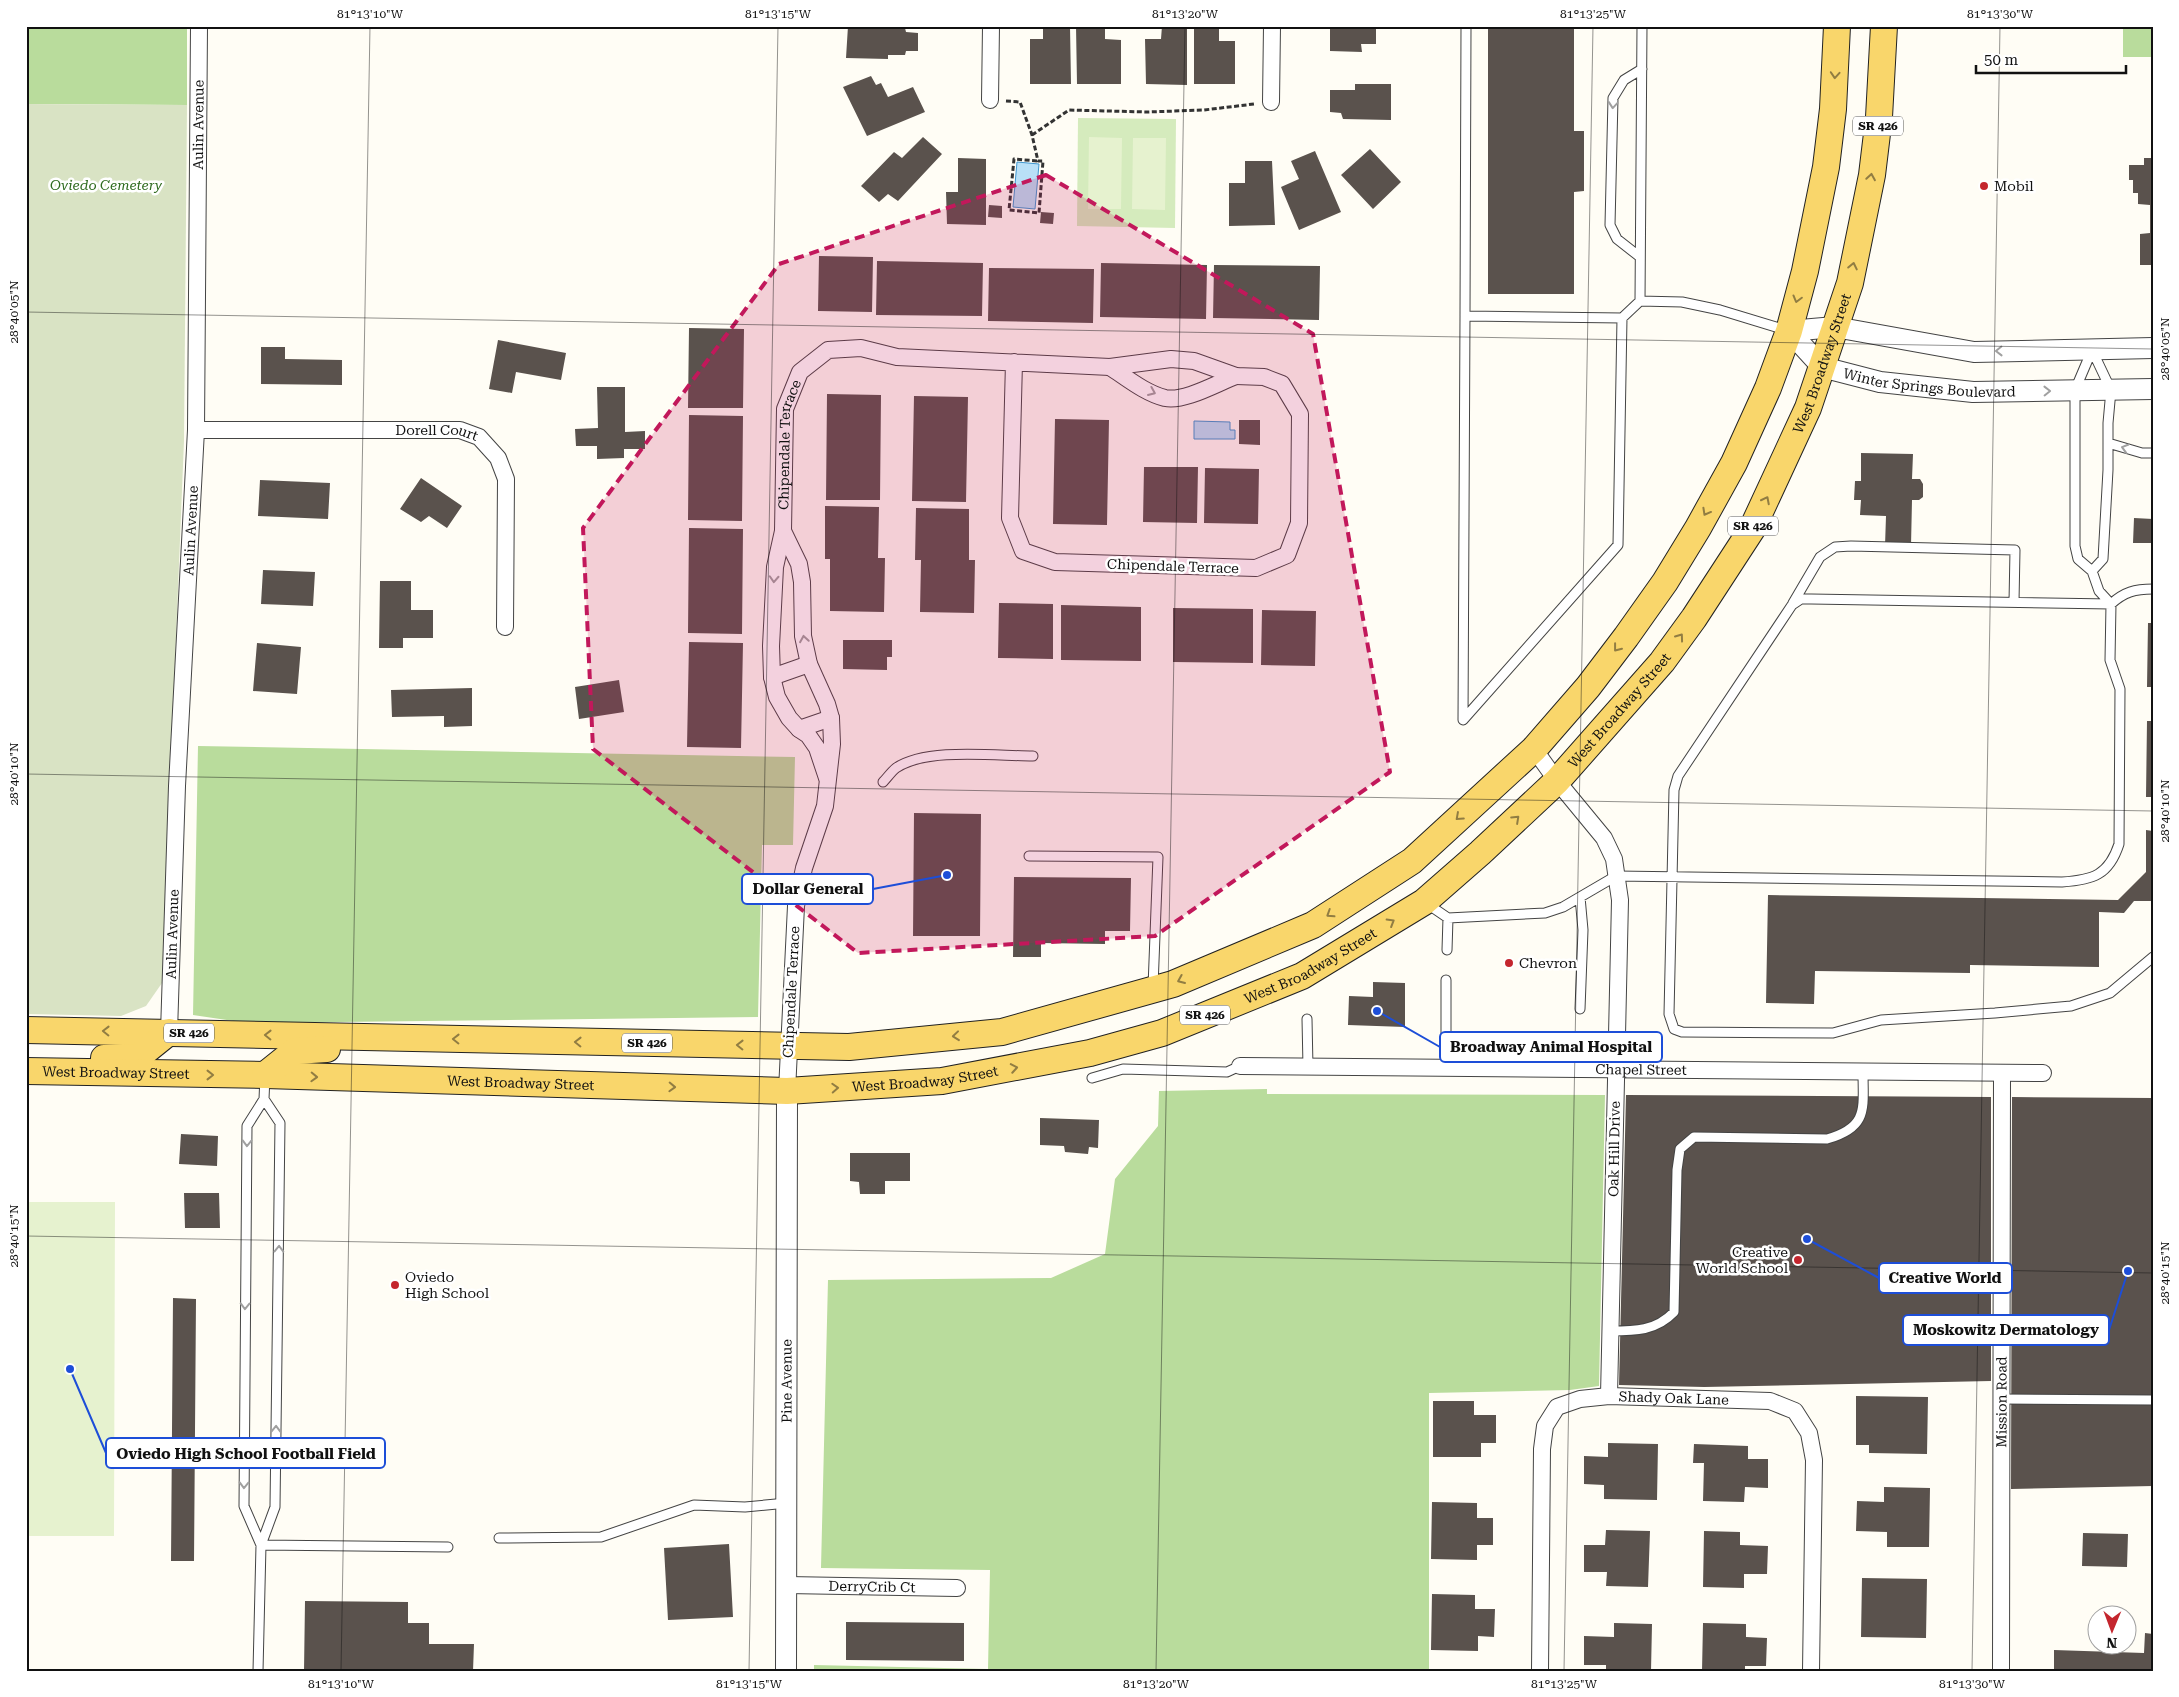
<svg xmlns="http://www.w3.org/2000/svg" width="2179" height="1697" viewBox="0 0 2179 1697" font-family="'Roboto Serif',serif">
	<rect width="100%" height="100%" fill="#fffdf5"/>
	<path fill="#d5ebbd" d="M1078,118L1176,119L1175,228L1077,226Z"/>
	<path fill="#b9dc9c" d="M26,26H187V105L26,104Z
		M2123,26H2153V57H2123Z
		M198,746L795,757L793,845H762L758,1017L247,1023L193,1015Z
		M1267,1089V1094L1605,1095L1599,1386L1570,1390L1429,1393V1671H814V1665L988,1669L990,1570L821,1568L828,1280L1051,1278L1105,1254L1115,1179L1158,1126L1159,1091Z"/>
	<path fill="#d9e3c4" d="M26,104L187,105L184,441L162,983L146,1006L121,1016L26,1014Z"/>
	<path fill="#e6f2cf" d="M1089,137L1122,138L1121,209H1088Z
		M1133,138H1166L1165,210L1132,209Z
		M26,1202H115L114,1536H26Z"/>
	<path fill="#b9e0f7" stroke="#3f96cf" d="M1017,162L1039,164L1035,209L1013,207Z
		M1194,421L1230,422V430H1235V439H1194Z"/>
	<path fill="#5a524d" d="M848,26L905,28L906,32L918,33V51H906L905,55H888V59L846,58Z
		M1043,26H1070L1071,84H1030V39H1043Z
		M1076,26H1105V39L1121,40V84H1077Z
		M1162,26H1187V85L1146,84L1145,39H1161Z
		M1194,26H1219V41H1235V84H1194Z
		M1330,26H1376V44H1361L1362,52L1330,51Z
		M1488,26H1574V131H1584V191L1574,192V294H1488Z
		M871,76L876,85L881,83L888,97L913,87L925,112L867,136L843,87Z
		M1355,84H1391V120L1343,119L1341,113L1330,112V90H1355Z
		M923,137L942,154L898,201L888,194L879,202L861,186L894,152L902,158Z
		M1370,149L1401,182L1373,209L1341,175Z
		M1315,151L1341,212L1299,230L1281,187L1299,179L1291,161Z
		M958,158L986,159V225L947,224L946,192H958Z
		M2144,158H2153V265H2140V234L2150,233V205L2138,204V193H2133V180H2129V165H2144Z
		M1245,161H1272L1275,225L1229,226V183H1245Z
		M989,205L1002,206V218L988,217Z
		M1041,212L1054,213L1053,224L1040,223Z
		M819,256L873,257L872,312L818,311Z
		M877,261L983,263L982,316L876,315Z
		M1101,263L1207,265L1206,319L1100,317Z
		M1214,265L1320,266L1319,320L1213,318Z
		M989,268L1094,269L1093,323L988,321Z
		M689,328L744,329L743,408H688Z
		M498,340L566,353L561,380L516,372L512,393L489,389Z
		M261,347H285V359L342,360V385L261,384Z
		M597,387H625V432L645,431V449H624V458L597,459V446H576L575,429L598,428Z
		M827,394L881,395L880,500H826Z
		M914,396L968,397L966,502L912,501Z
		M689,415L743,416L742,521L688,520Z
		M1055,419L1109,420L1107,525L1053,524Z
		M1239,420H1260V445L1239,444Z
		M1861,453L1913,454L1912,479H1920L1923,484V497L1919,500H1912L1911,546H1885L1886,516L1860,515L1861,500H1854L1855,481H1861Z
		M1144,467H1198L1197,523L1143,522Z
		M1205,468L1259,469L1258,524L1204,523Z
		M421,478L462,506L447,528L429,516L421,522L400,509Z
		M260,480L330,483L328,519L258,516Z
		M825,506L879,507L878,558H885L884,612L830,611V559H825Z
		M916,508L969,509V560H975L974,613L920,612L921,560H915Z
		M2134,518L2153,519V543H2133Z
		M689,528L743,529L742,634L688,633Z
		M263,570L315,572L313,606L261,604Z
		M380,581H411V610H433V638H403V648H379Z
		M999,603L1053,604V659L998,658Z
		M1061,605L1141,607V661L1061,660Z
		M1173,608L1253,609V663L1173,662Z
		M1262,610L1316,611L1315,666L1261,665Z
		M2148,623H2153V687H2147Z
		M843,640H892V657H887V670L843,669Z
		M689,642L743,643L741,748L687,747Z
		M257,643L301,647L297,694L253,691Z
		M619,680L624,712L579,719L575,687Z
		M472,688V726L444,727V716L392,717L391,690Z
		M2147,721H2153V797H2146Z
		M914,813L981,814L980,936H913Z
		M2146,830L2153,831V901H2134L2124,913L2099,912V967L1970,965V973L1815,971L1814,1004L1766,1003L1768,895L2118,900L2146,872Z
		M1014,877L1131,878L1130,931H1105V944L1041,943V957H1013Z
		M1373,982L1405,983V1027L1348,1025L1349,996L1373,997Z
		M1626,1095L1991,1097V1381L1704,1387L1619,1385Z
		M2012,1097L2153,1098V1486L2011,1489Z
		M1040,1118L1099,1120L1098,1148L1089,1147L1088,1154L1065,1152L1064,1146L1040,1145Z
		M181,1134L218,1136L217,1166L179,1164Z
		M850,1153H910V1181H885V1194H860L859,1182L850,1181Z
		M184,1193H219L220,1228H185Z
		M173,1298L196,1299L194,1561H171Z
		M1856,1396L1928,1397L1927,1454L1869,1453V1445H1856Z
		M1433,1401H1474V1415H1496V1443H1481V1457H1433Z
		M1608,1443L1658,1444L1657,1500L1604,1499V1485L1584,1484V1456L1608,1457Z
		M1694,1444L1748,1446V1459H1768V1488L1745,1487L1744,1502L1703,1501L1704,1463H1693Z
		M1884,1487L1930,1488L1929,1547H1887V1532L1856,1531L1857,1501L1884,1502Z
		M1432,1502L1477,1503V1518H1493V1545H1477V1560L1431,1559Z
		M1606,1530L1650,1531L1648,1587L1606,1586L1607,1572H1584V1545H1605Z
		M1704,1531L1740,1532V1545L1768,1546L1767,1574H1744V1588L1703,1587Z
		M2083,1533L2128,1534L2127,1567L2082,1566Z
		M729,1544L733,1617L668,1620L664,1548Z
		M1862,1578L1927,1579L1926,1638L1861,1637Z
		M1432,1594L1475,1595V1609H1495L1494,1637L1478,1636V1651L1431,1650Z
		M305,1601L408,1602V1623H429V1644H474L473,1671H304Z
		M846,1622L964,1623V1661L846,1660Z
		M1614,1623L1652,1624L1651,1671H1606V1665H1584V1636L1614,1637Z
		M1703,1623L1746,1624V1637L1767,1638L1766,1666H1745V1671H1702Z
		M2145,1633L2153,1634V1671H2054V1650L2144,1653Z"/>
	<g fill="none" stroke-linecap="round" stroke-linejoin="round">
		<g stroke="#444" stroke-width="11">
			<path id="service" d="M1642,26L1640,301L1682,302L1720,310L1786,330
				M1640,257L1617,239L1610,225L1613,98L1624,80L1642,69
				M1465,316L1466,26
				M1622,318L1618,545L1463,720L1465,316L1622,318L1640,301
				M2092,350L2111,390L2108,423V470L2103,559L2092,571L2078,559L2075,546V390Z
				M2108,443L2142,453H2153
				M2153,589C2135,589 2124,592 2111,604L1811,599H1801L1792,605L1678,776L1674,790L1669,1014L1674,1029L1682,1032L1833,1033L1881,1020L1995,1013L2071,1006L2110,993L2153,957
				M1793,603L1820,557L1835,547L1851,546L2015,550L2014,602
				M883,782C887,778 891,772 896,768C927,747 996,756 1033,756
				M1029,856L1158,857L1153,987
				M1426,903L1448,918L1545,913L1563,907L1616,876L2062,882C2093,880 2109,875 2119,844L2120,689L2110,660L2111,604L2099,591L2092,571
				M1447,950L1448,918
				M1580,1009L1583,930L1580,897
				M1307,1019L1308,1067
				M1446,1069V980
				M1092,1078L1123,1069L1227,1072L1240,1066
				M1610,1331C1635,1331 1656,1331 1674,1312L1677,1170L1680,1149L1694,1137L1827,1139C1869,1127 1863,1108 1863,1072
				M2001,1399L2153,1400
				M499,1538L601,1537L694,1505L745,1507L787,1503
				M261,1545L244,1506L247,1126L264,1099L265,1076
				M261,1545L448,1547
				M258,1671L261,1545L275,1507L280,1123L264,1099"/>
		</g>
		<g stroke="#444" stroke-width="18">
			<g id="minor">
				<path d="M990,100L991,26"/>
				<path d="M1271,102L1272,26"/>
				<path d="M1110,367C1127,378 1145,393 1165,398C1185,402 1217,383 1236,376"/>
				<path id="s1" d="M196,430H460L479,437L498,458L506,479L505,627"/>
				<path d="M783,531L799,564L802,582L803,636L809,664L827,704L831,718L832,744L825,806L804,868L796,906L787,1091"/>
				<path d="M772,677L809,664"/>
				<path d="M799,729L831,718"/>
				<path d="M1534,749L1557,781L1604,838L1614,859L1620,900L1609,1396"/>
				<path id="s2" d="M827,778L817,748L808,735L799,729L789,718L777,697L772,677L771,646L775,567L783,531L785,409L800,372L828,350L861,348L897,357L1110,367L1171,359L1194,361L1236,376L1264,377L1282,384L1300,414L1299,523L1287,555L1256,568L1055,562L1023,551L1010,518L1014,362"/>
				<path id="s3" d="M169,1032L177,786L196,430L199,26"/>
				<path id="s4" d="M1240,1066L2043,1073"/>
				<path id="s5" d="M787,1585L957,1588"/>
				<path id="s6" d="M1540,1671L1542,1449L1545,1426L1557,1407L1580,1399L1609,1396L1770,1401L1795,1411L1809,1433L1814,1460L1811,1671"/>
				<path id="s7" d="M2001,1671L2002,1073"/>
			</g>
		</g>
		<g stroke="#444" stroke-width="22">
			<g id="tertiary">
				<path id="s8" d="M1789,331L1822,367L1880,382L1973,392L2153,389"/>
				<path d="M1789,331L1835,327L1974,352L2153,348"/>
				<path id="s9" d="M786,1671L787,1091"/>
			</g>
		</g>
		<g stroke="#222" stroke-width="28">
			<g id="primary">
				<path d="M26,1030L849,1047L1002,1032L1173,984L1313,925L1412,861L1534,749L1588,687L1626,637L1665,582L1698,528L1734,463L1768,388L1789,331L1805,271L1826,167L1833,109L1837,26"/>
				<path d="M104,1058L138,1057L169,1032"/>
				<path id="s10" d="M26,1071L265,1075L787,1091L942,1081L1090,1053L1162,1033L1302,976L1424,902L1480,853L1557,781L1662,662L1694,618L1752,529L1808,408L1850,283L1872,175L1879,117L1884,26"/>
				<path d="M265,1075L295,1051L327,1049"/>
			</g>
		</g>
		<path stroke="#333" stroke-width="3" stroke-dasharray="5 2.5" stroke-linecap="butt" d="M1006,101L1020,102L1032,135L1038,161H1043L1039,213L1009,210L1014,159L1038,161
			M1032,135L1069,110L1147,112L1204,110L1254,104"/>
		<use href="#service" stroke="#fff" stroke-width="9"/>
		<use href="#minor" stroke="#fff" stroke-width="16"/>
		<use href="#tertiary" stroke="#fff" stroke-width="20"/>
		<use href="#primary" stroke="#f9d66b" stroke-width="26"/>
	</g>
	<defs><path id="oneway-chevron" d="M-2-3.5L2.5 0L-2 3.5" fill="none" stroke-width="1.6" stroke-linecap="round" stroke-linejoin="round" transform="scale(1.25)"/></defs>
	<g stroke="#917d42">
		<use href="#oneway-chevron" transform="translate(1835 75) rotate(94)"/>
		<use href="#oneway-chevron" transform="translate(1871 177) rotate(-81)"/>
		<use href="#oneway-chevron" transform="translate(1853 266) rotate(-78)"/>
		<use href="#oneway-chevron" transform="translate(1797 299) rotate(105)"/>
		<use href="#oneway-chevron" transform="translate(1766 500) rotate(-63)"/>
		<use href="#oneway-chevron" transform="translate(1706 512) rotate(119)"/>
		<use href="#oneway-chevron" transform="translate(1680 637) rotate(-54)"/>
		<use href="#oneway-chevron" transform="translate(1617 648) rotate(128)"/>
		<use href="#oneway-chevron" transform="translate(1459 817) rotate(138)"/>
		<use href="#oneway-chevron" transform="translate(1516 819) rotate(-43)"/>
		<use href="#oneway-chevron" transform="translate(1330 914) rotate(147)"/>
		<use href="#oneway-chevron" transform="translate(1391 922) rotate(-31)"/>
		<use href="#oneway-chevron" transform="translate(1181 980) rotate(157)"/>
		<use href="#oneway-chevron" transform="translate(106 1031) rotate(-179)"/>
		<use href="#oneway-chevron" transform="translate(268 1035) rotate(-179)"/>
		<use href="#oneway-chevron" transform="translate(956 1036) rotate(174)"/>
		<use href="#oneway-chevron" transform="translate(456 1039) rotate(-179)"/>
		<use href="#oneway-chevron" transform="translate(578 1042) rotate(-179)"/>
		<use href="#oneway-chevron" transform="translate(740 1045) rotate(-179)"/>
		<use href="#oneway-chevron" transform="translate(1014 1068) rotate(-10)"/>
		<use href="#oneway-chevron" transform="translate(210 1075)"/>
		<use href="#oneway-chevron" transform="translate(314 1077) rotate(2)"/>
		<use href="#oneway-chevron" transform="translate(672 1087) rotate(2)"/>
		<use href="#oneway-chevron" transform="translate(835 1088) rotate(-3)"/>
	</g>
	<g stroke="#a0a0a0">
		<use href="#oneway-chevron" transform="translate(1613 105) rotate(95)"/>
		<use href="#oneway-chevron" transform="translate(1999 351) rotate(179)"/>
		<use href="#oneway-chevron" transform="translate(2047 391) rotate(-1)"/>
		<use href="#oneway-chevron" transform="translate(1152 392) rotate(23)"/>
		<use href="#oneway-chevron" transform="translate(2125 448) rotate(-164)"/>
		<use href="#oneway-chevron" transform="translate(774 579) rotate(93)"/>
		<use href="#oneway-chevron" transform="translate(804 639) rotate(-99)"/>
		<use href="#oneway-chevron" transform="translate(247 1143) rotate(91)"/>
		<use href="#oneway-chevron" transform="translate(279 1249) rotate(-89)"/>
		<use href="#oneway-chevron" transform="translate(245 1306) rotate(91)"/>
		<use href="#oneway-chevron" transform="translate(276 1429) rotate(-89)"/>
		<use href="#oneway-chevron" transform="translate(244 1485) rotate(91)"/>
	</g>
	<path fill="#c2185b" fill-opacity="0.2" stroke="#c2185b" stroke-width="4" stroke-dasharray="10 6" stroke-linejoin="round" d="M1046,175L1313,334L1390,772L1155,936L858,953L593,749L583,528L779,264Z"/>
	<path fill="none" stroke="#111" stroke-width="1" stroke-opacity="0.45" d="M26,312L2153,349M26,774L2153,811M26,1236L2153,1273M341,1671L370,26M749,1671L778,26M1156,1671L1185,26M1564,1671L1593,26M1972,1671L2000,26"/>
	<g fill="#c4262e" stroke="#fff" stroke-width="2">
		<circle cx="1984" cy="186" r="5"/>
		<circle cx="1509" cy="963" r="5"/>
		<circle cx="1798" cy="1260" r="5"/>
		<circle cx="395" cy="1285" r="5"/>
	</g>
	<g text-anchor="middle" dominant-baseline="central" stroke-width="5" stroke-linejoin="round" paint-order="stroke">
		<g fill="#fff" stroke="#585858" stroke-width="1">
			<rect x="1853" y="116.5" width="50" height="19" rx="4"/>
			<rect x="1728" y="516.5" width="50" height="19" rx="4"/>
			<rect x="1180" y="1005.5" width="50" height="19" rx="4"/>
			<rect x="164" y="1023.5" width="50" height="19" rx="4"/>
			<rect x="622" y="1033.5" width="50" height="19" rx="4"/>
		</g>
		<g font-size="12" font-weight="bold" fill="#111">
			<text x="1878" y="126">SR 426</text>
			<text x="1753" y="526">SR 426</text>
			<text x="1205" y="1015">SR 426</text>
			<text x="189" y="1033">SR 426</text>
			<text x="647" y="1043">SR 426</text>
		</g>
		<g font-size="14" fill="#111" stroke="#fff">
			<text stroke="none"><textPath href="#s3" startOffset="908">Aulin Avenue</textPath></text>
			<text stroke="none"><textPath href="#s10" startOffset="2115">West Broadway Street</textPath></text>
			<text stroke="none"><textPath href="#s8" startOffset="158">Winter Springs Boulevard</textPath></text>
			<text stroke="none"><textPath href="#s1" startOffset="241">Dorell Court</textPath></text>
			<text stroke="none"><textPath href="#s2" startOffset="352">Chipendale Terrace</textPath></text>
			<text stroke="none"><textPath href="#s3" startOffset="502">Aulin Avenue</textPath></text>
			<text transform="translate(1173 566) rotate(2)">Chipendale Terrace</text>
			<text stroke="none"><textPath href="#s10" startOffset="1710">West Broadway Street</textPath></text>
			<text stroke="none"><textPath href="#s3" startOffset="98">Aulin Avenue</textPath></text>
			<text stroke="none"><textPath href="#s10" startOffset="1305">West Broadway Street</textPath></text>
			<text transform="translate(791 992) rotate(-87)">Chipendale Terrace</text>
			<text stroke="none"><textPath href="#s4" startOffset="401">Chapel Street</textPath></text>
			<text stroke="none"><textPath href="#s10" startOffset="90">West Broadway Street</textPath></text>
			<text stroke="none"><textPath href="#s10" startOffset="900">West Broadway Street</textPath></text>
			<text stroke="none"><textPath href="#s10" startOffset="495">West Broadway Street</textPath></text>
			<text transform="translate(1614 1149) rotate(-89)">Oak Hill Drive</text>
			<text stroke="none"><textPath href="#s9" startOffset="290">Pine Avenue</textPath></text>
			<text stroke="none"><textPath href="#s6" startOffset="386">Shady Oak Lane</textPath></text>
			<text stroke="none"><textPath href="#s7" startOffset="269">Mission Road</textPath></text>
			<text stroke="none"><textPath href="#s5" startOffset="85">DerryCrib Ct</textPath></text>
		</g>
		<g font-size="14" font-style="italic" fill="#2f6b1f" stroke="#fff">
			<text x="106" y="185">Oviedo Cemetery</text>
		</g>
		<g font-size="14" fill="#111" stroke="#fff" text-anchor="start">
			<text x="1994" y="186">Mobil</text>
			<text x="1519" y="963">Chevron</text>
			<text x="1788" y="1252" text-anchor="end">Creative<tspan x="1788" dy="16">World School</tspan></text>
			<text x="405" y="1277">Oviedo<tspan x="405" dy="16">High School</tspan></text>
		</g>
	</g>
	<path fill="none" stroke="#1d4ed8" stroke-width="2" d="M947 875L873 889M1377 1011L1440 1047M1807 1239L1879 1278M2128 1271L2109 1330M70 1369L106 1453"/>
	<g fill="#1d4ed8" stroke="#fff" stroke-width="2">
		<circle cx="947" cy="875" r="5"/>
		<circle cx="1377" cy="1011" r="5"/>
		<circle cx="1807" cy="1239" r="5"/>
		<circle cx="2128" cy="1271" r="5"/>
		<circle cx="70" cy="1369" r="5"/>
	</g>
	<g fill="#fff" stroke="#1d4ed8" stroke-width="2">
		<rect x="742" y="874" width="131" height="30" rx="5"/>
		<rect x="1440" y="1032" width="222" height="30" rx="5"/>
		<rect x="1879" y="1263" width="133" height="30" rx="5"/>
		<rect x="1903" y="1315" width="206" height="30" rx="5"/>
		<rect x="106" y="1438" width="279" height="30" rx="5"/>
	</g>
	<g font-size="15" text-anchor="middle" font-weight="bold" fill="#111">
		<text x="808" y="894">Dollar General</text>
		<text x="1551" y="1052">Broadway Animal Hospital</text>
		<text x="1945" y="1283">Creative World</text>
		<text x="2006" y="1335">Moskowitz Dermatology</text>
		<text x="246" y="1459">Oviedo High School Football Field</text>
	</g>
	<rect width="2179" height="1697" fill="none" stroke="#ffffff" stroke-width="55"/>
	<g transform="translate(2112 1630) rotate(181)"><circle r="24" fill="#ffffff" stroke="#a0a0a0"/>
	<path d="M0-4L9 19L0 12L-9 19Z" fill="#c4262e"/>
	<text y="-8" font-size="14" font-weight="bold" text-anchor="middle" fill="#111111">N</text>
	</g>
	<path d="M1976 65v8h150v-8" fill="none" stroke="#111111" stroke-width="2.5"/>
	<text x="1984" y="65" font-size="15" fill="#111111" stroke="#ffffff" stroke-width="4" paint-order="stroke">50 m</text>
	<rect x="28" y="28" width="2124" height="1642" fill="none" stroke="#111" stroke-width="2"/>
	<g font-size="12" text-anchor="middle" fill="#111">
		<text x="370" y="18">81°13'10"W</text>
		<text x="778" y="18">81°13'15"W</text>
		<text x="1185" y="18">81°13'20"W</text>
		<text x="1593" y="18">81°13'25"W</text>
		<text x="2000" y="18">81°13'30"W</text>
		<text transform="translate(14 312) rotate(-90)" y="4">28°40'05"N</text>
		<text transform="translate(2165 349) rotate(-90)" y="4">28°40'05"N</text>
		<text transform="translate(14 774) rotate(-90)" y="4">28°40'10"N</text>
		<text transform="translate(2165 811) rotate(-90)" y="4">28°40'10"N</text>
		<text transform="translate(14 1236) rotate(-90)" y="4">28°40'15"N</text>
		<text transform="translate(2165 1273) rotate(-90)" y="4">28°40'15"N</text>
		<text x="341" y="1688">81°13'10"W</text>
		<text x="749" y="1688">81°13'15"W</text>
		<text x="1156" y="1688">81°13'20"W</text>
		<text x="1564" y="1688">81°13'25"W</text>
		<text x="1972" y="1688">81°13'30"W</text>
	</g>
</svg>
